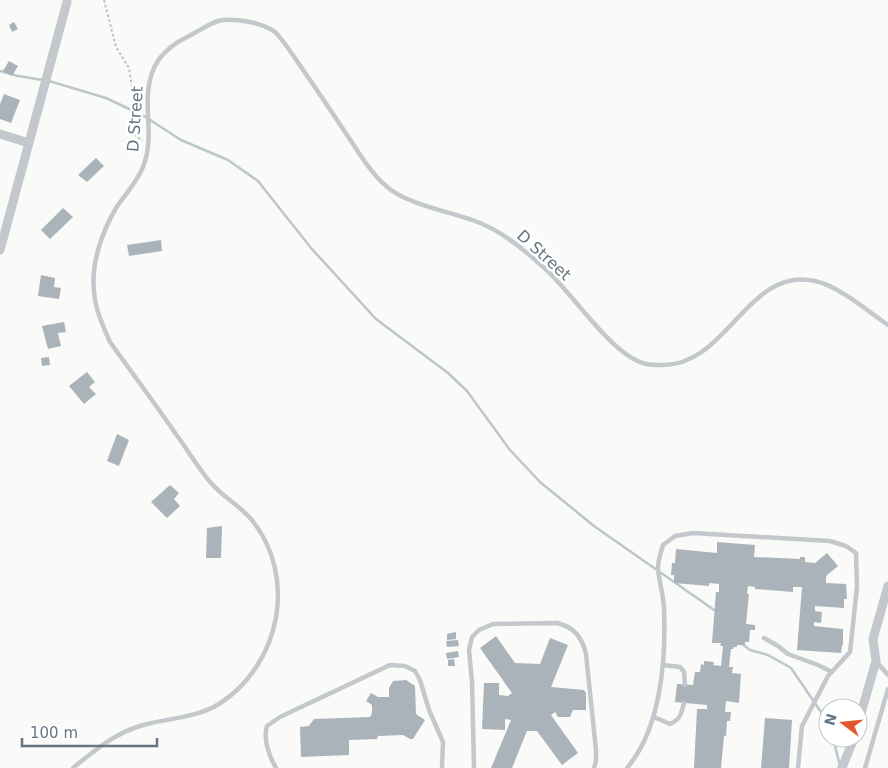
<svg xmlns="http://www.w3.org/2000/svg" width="888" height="768" viewBox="0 0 888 768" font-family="'DejaVu Sans',sans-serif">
	<rect width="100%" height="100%" fill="#fafaf8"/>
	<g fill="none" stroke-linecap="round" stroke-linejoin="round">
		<path stroke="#bbc7cb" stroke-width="2.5" d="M0,71L18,76L49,81L106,98L144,116L181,140L228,160L258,181L311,248L376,319L448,373L467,391L510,450L540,482L594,526L717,612
			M741,643L750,650L768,655L791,668L821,712L828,727
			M833,738L840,766"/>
	</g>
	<path fill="#aab3b9" d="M14,22L18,29L12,32L9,25Z
		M9,61L18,66L12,76L3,71Z
		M4,94L20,100L11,123L0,119V104Z
		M96,158L104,166L87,182L78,175Z
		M63,208L73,217L50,239L41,230Z
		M161,240L162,251L129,256L127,245Z
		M41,275L55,278L54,287L61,288L59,299L38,296Z
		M64,322L66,332L58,333L61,346L48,349L42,326Z
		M49,357L50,365L42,366L41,358Z
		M87,372L95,382L89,387L96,394L84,404L69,386Z
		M117,434L129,440L119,466L107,461Z
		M170,485L179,493L174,499L180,506L167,518L151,502Z
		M222,526L221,558H206L207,528Z
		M717,542L755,545L754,557L800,559V557H805V562L815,563L827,553L838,566L826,576V583L846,584L847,599H844V608L815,606V611L822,612L821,623L814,622V626L843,629V645H842L841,653L797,650L802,587H793V592L755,589V587L748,586L747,594H749L746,624L755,625V630H750L749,642H745V645H737V647H734L733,649H731L729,667H733L732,673L741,674L739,703L726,701L725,712H731L730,721H727L726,736H724L721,768H694L697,709H707V705L675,702L677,684L693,685L695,672H700L701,664L704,665V661L714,662L713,665L721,666L723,646H720L721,643H712L716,592H719V584L709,583V586L674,583V575H671L672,563H675L676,549L717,553Z
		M456,632V639L447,640V634Z
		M496,636L515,663L540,664L550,638L568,645L551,687L584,690L586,693V710H573L570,717H558L555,712L551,715L578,753L562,765L537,731H527L512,768H491L511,720L505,719V730L482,729L484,683H499V695L508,696L512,693L480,648Z
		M458,640L459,646L447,647L446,641Z
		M458,651L459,657L447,659L446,653Z
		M454,659L455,666H448V660Z
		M406,680L415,686L416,714L425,720L413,739H410L403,735L378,736L377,739L349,740V755L301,757L300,727L309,726L314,719L370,717L372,713V705L366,701L371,693L378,697H389V688L393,681Z
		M765,718L792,720L789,768H761Z"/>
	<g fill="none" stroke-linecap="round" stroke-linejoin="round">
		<path stroke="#bbbfc2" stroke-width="2" stroke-dasharray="2.5 2.5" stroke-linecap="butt" d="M104,0L116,47L129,68L133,94V125L136,137L143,140"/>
		<path stroke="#c3c8cc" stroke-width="4.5" d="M764,638L778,646L788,654L818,665L832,672
			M876,661L888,675
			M663,665L680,667L684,672L685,685
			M654,717L670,724C681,719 681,714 684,703
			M73,768C95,750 115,733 143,725C169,718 196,718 219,704C281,664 298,576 251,519C239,505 223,497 211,483C199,469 189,452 178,437C156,405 133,374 110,342C103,326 95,309 94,291C91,263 102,232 116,208C125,194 136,184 143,167C156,134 141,105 152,73C158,54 174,43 191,35C200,30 209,24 218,21C233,17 265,23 276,33C281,38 284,43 288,48C308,77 328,106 347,135C360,154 372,176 391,190C412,205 450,212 475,221C500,230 522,248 542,266C571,290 611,356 646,364C651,365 657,365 662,365C728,366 747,266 815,281C837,285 869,312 888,325
			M276,768C269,756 263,739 267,726L280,717L390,665L405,666L415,671L420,680L429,710L443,742L442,768
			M474,768L472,682L469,650L472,637L479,630L493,624L557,623C574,627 582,637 586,654L596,750V761L594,768
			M627,768C661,728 666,660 664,610C664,596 659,582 658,568C658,560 661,552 663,545L675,536L693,533L830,541L846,546L856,553L857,587L850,652L828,676L802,726L798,768
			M865,768L888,689"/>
		<path stroke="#c3c8cc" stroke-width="9" d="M0,134L29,143
			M0,250L67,2
			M858,724L876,661L873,639L888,586
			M842,768L854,738"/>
	</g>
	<g text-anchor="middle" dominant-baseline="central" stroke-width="5" stroke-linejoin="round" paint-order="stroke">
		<g font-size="16" fill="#657683" stroke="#fff">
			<text transform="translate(135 119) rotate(-86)">D Street</text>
			<text transform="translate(544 255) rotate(42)">D Street</text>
		</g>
	</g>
	<g transform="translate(843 723) rotate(286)"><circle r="24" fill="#ffffff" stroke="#c1c8cd"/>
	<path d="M0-4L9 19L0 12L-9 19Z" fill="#e4572e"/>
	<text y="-8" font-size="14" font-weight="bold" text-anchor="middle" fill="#657683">N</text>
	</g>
	<path d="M22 738v8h135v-8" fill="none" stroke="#657683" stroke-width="2.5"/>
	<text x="30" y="738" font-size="15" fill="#657683" stroke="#ffffff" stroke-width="4" paint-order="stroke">100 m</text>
</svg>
